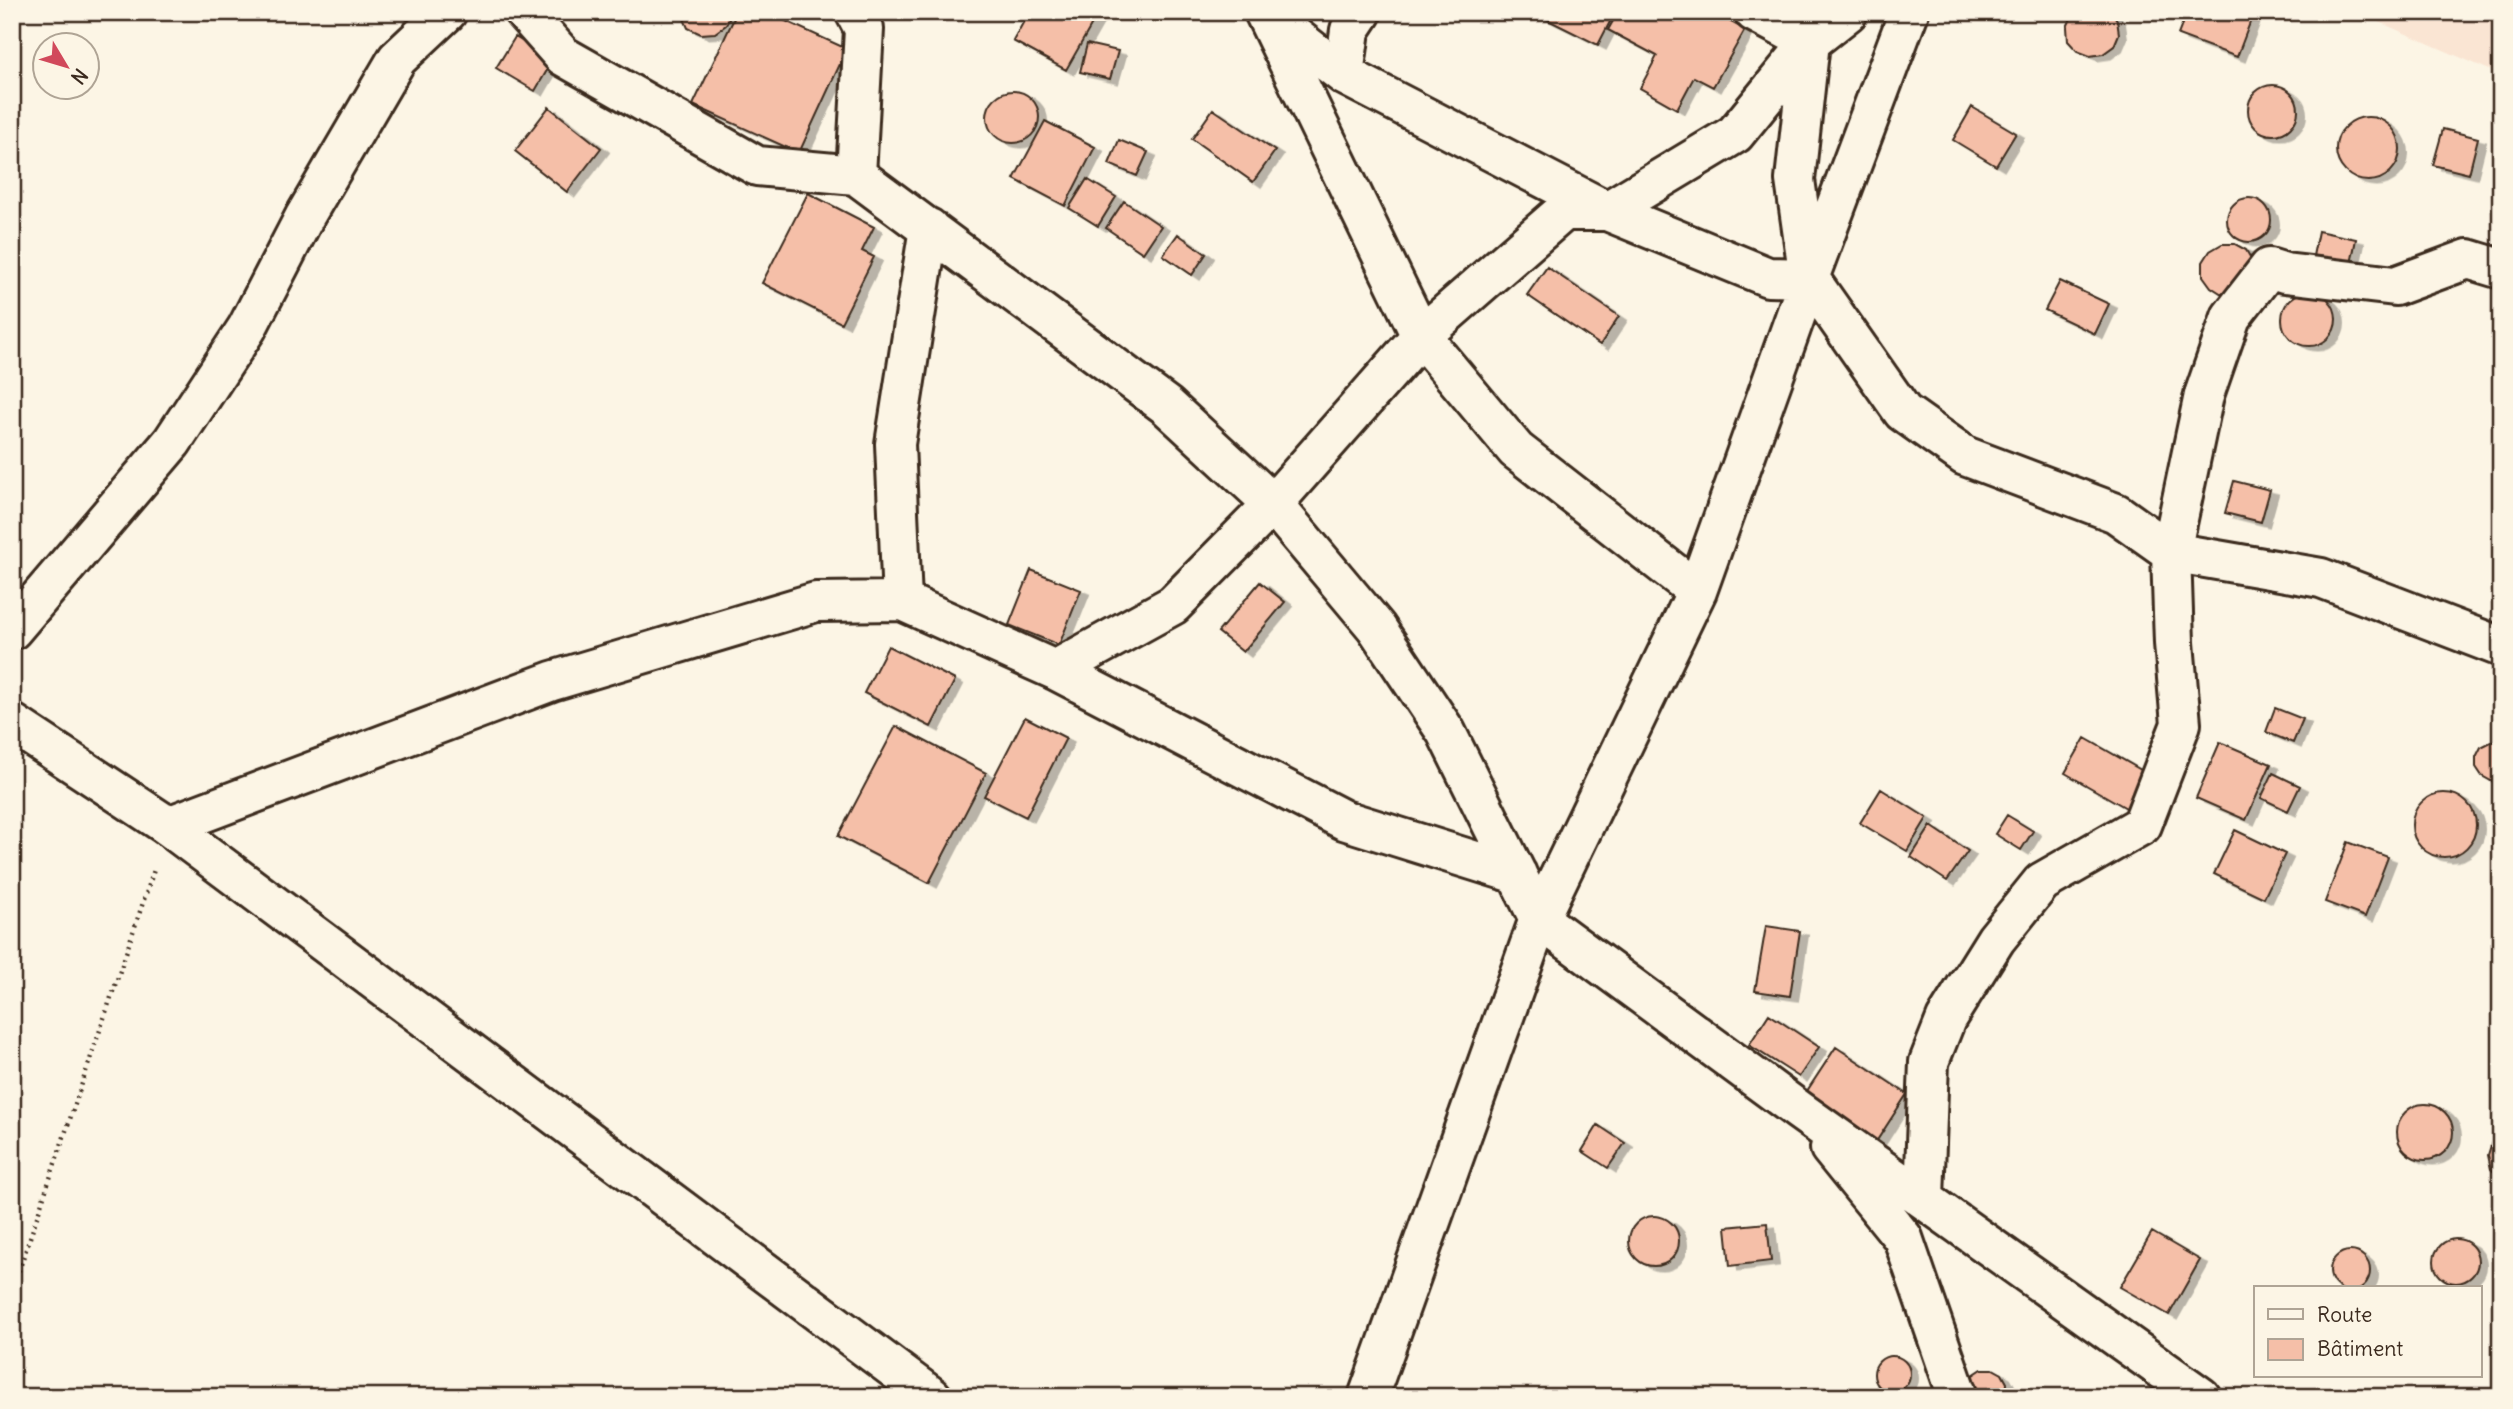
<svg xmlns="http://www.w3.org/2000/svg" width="2513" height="1409" viewBox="0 0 2513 1409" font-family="Delius,sans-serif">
	<defs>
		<filter id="shadow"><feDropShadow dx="8" dy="4.5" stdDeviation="0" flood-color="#0004"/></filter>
	</defs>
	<rect width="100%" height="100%" fill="#fcf5e5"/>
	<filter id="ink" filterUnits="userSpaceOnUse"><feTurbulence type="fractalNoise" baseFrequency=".0143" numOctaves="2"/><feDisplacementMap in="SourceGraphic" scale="14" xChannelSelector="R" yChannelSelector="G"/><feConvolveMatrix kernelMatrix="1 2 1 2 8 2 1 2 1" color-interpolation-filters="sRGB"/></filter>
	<g filter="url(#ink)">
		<path fill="#fae5d3" d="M2356,12H2501V75Z"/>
		<path fill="#f5bfa8" stroke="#3b2a1e" stroke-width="2" filter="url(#shadow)" d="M681,12H732V13L726,25L715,33L701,34L688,28Z
			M737,12H766L847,49L799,153L693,105Z
			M1004,12H1020L1017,18Z
			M1029,12H1099L1066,70L1013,41Z
			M1532,12H1615L1598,45Z
			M1618,12H1713L1745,30L1713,87L1694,77L1677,109L1640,88L1657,56L1608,30Z
			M2074,12H2112L2117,20L2119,34L2114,46L2103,54L2090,56L2077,51L2068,41L2067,27Z
			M2187,12H2254L2237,57L2178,35Z
			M515,37L553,60L535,91L496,68Z
			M1087,44L1118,51L1110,79L1080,72Z
			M2248 110a25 25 0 1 1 50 0a25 25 0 1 1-50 0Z
			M987 117a26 26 0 1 1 52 0a26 26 0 1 1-52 0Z
			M549,107L601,148L567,192L515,151Z
			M1972,107L2016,133L1996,166L1953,140Z
			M1213,109L1275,151L1253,182L1192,139Z
			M2336 149a32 32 0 1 1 64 0a32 32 0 1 1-64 0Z
			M1045,121L1095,147L1065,206L1014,179Z
			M2443,129L2478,138L2469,174L2433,165Z
			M1119,140L1148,152L1137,176L1109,164Z
			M1087,179L1116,197L1098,226L1069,208Z
			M808,193L874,227L862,251L874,257L841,323L762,283Z
			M2227 220a22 22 0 1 1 44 0a22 22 0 1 1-44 0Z
			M1124,201L1161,226L1143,253L1106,228Z
			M2318,231L2356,239L2349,274L2311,266Z
			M1178,234L1206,254L1192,275L1163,255Z
			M2222,244H2235L2246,250L2253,262L2236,293L2222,294L2211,287L2203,276V262L2210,251Z
			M1547,267L1619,316L1600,345L1527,295Z
			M2060,281L2109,304L2095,334L2045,310Z
			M2282 319a27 27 0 1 1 54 0a27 27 0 1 1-54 0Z
			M2234,481L2270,490L2261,522L2225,513Z
			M1031,570L1081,590L1059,645L1009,625Z
			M1260,582L1285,602L1243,652L1218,632Z
			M888,646L955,680L931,727L864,693Z
			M2275,708L2303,719L2293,743L2266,732Z
			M1025,717L1066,738L1026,817L984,796Z
			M896,726L986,773L929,883L838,836Z
			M2085,738L2148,774L2128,809L2065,773Z
			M2501,741V781H2491L2482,776L2476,767V757L2481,747L2491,742Z
			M2220,742L2271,764L2246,820L2196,798Z
			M2273,773L2300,786L2288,811L2261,798Z
			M1881,789L1927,818L1907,851L1860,823Z
			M2412 825a32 32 0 1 1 64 0a32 32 0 1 1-64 0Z
			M2007,815L2033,831L2021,850L1995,834Z
			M1931,826L1968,851L1947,881L1911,857Z
			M2235,830L2285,854L2264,898L2214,874Z
			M2348,842L2388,857L2365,917L2325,902Z
			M1766,926L1800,931L1790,996L1755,991Z
			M1769,1014L1819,1047L1799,1077L1749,1045Z
			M1836,1047L1907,1094L1874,1145L1803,1097Z
			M2397 1132a28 28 0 1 1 56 0a28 28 0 1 1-56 0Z
			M1598,1125L1625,1143L1608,1168L1582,1151Z
			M2501,1133V1179L2491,1169L2488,1155L2492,1142Z
			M1629 1241a25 25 0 1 1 50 0a25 25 0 1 1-50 0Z
			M1767,1223L1771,1261L1730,1266L1726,1227Z
			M2152,1232L2200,1260L2169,1315L2120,1287Z
			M2434 1261a22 22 0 1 1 44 0a22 22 0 1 1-44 0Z
			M2330 1271a20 20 0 1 1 40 0a20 20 0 1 1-40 0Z
			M1874 1374a18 18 0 1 1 36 0a18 18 0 1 1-36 0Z
			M1982,1369H1993L2002,1374L2007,1383L2006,1397H1969L1968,1384L1973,1375Z"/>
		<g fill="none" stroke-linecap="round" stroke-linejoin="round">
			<g stroke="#3b2a1e" stroke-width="44">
				<path id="minor" d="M524,12L563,56L757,166L856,175L1167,406L1273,504L1376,627L1446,732L1539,919L1800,1111L2201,1397
					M855,12L864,29L856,175
					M1264,12L1421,336L1516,450L1697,591
					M1754,12L1810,42L1795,180L1809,278L1903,412L1965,456L2116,513L2171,552L2321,578L2501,647
					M1271,18L1344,75L1607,211L1735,134L1810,42L1848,12
					M1344,75L1350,30L1362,12
					M902,601L895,444L929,228
					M12,630L172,442L247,328L305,216L397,59L447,12
					M1055,670L1173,605L1273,504L1421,336L1564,211H1607L1768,277L1809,278
					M168,826L552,681L816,602L902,601L1055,670L1344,820L1517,874
					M1830,1148L1903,1238L1958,1397
					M1924,1198L1929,1062L1946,1019L1996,939L2042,882L2142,825L2181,724L2174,643L2171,552L2204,395L2231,317L2269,268L2285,273L2395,286L2468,259L2501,269
					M1368,1397L1539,919L1697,591L1809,278L1909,12"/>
			</g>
			<g stroke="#3b2a1e" stroke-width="44">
				<path id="tertiary" d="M12,723L168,826L932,1397"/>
			</g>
			<path stroke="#3b2a1e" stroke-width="4.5" stroke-dasharray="2 5" stroke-linecap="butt" d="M12,1291L154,870"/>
			<use href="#minor" stroke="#fcf5e5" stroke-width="38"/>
			<use href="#tertiary" stroke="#fcf5e5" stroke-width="38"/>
		</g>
	</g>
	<rect width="2513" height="1409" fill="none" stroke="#fcf5e5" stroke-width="42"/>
	<rect x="21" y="21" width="2471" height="1367" fill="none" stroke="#3b2a1e" stroke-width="2.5" filter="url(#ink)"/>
	<rect x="2254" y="1286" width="228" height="91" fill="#fcf5e5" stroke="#afa495" stroke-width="2"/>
	<rect x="2268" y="1309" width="35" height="10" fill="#fcf5e5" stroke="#afa495" stroke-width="2"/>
	<text x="2317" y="1322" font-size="21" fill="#3b2a1e">Route</text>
	<rect x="2268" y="1339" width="35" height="21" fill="#f5bfa8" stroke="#afa495" stroke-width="2"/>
	<text x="2317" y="1356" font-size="21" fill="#3b2a1e">Bâtiment</text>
	<g transform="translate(66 66) rotate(128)"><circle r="33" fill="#fcf5e5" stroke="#afa495" stroke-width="2"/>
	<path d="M0-5L12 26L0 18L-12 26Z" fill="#d1495b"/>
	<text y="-10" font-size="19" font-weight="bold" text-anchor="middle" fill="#3b2a1e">N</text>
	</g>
</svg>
